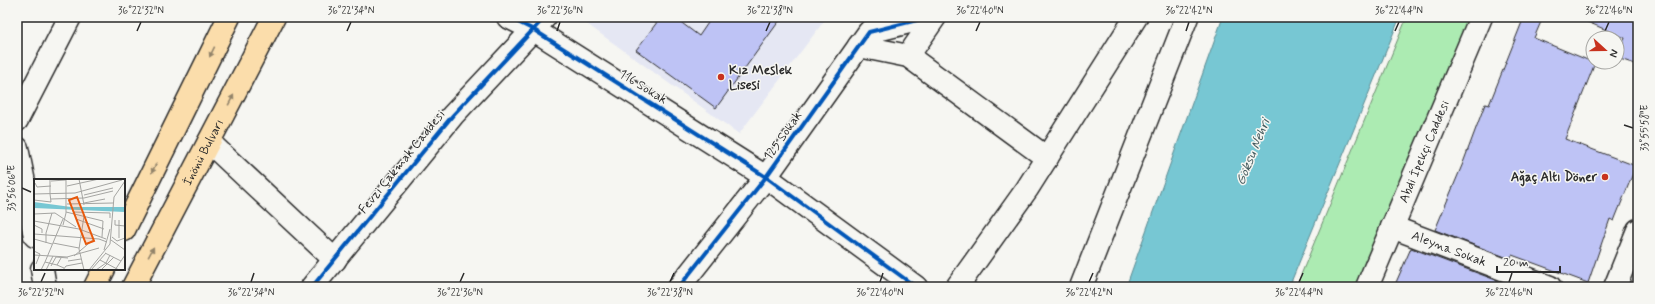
<svg xmlns="http://www.w3.org/2000/svg" width="1655" height="304" viewBox="0 0 1655 304" font-family="Mynerve,sans-serif">
	<rect width="100%" height="100%" fill="#f6f6f2"/>
	<filter id="ink" filterUnits="userSpaceOnUse"><feTurbulence type="fractalNoise" baseFrequency=".025" numOctaves="2"/><feDisplacementMap in="SourceGraphic" scale="8" xChannelSelector="R" yChannelSelector="G"/><feConvolveMatrix kernelMatrix="1 2 1 2 8 2 1 2 1" color-interpolation-filters="sRGB"/></filter>
	<g filter="url(#ink)">
		<path fill="#e5e7f3" d="M583,17H827L739,134L580,19Z"/>
		<path fill="#acebb2" stroke="#6c8b6e" d="M1407,17H1472L1369,287H1296Z"/>
		<path fill="#77c7d3" stroke="#598990" d="M1223,17H1400L1289,287H1126Z"/>
		<path fill="#bec3f5" stroke="#2b2b2b" d="M661,17H674L699,36L712,17H782L716,108L636,50Z
			M1524,17H1543L1534,38L1595,63L1565,139L1636,166L1614,221L1610,219L1588,283L1512,255L1510,259L1435,230L1463,163L1485,104L1489,105Z
			M1576,17H1638V65L1617,58L1625,38Z
			M1411,248L1501,282L1498,287H1394Z"/>
		<g fill="none" stroke-linecap="round" stroke-linejoin="round">
			<g stroke="#2b2b2b" stroke-width="25">
				<g id="minor">
					<path d="M508,17L534,30L766,177L916,287"/>
					<path d="M859,46L908,56L1047,158"/>
					<path d="M908,56L935,17"/>
					<path d="M17,120L70,17"/>
					<path d="M209,142L335,260"/>
					<path d="M17,148L35,236"/>
					<path id="s1" d="M1392,227L1550,287"/>
					<path d="M42,269L45,287"/>
					<path d="M312,287L453,115L545,17"/>
					<path d="M679,287L766,177L869,32L929,17"/>
					<path d="M957,287L1027,189L1136,17"/>
					<path d="M1081,287L1187,17"/>
					<path id="s2" d="M1367,287L1481,17"/>
					<path d="M1615,287L1638,230"/>
				</g>
			</g>
			<g stroke="#2b2b2b" stroke-width="25">
				<g id="major">
					<path d="M124,230L229,17"/>
					<path d="M95,287L104,269"/>
					<path id="s3" d="M133,287L274,17"/>
				</g>
			</g>
			<use href="#minor" stroke="#f6f6f2" stroke-width="22"/>
			<use href="#major" stroke="#fbddab" stroke-width="22"/>
			<g stroke="#f6f6f2" stroke-width="6">
				<path id="cycleway" d="M508,17L534,30L766,177L916,287
					M312,287L453,115L545,17
					M679,287L766,177L869,32L929,17"/>
			</g>
			<use href="#cycleway" stroke="#0057b8" stroke-width="4"/>
		</g>
		<defs><path id="oneway-solid" d="M-6-.8H1V-3.2L6.5 0L1 3.2V.8H-6Z"/></defs>
		<g fill="#93846b">
			<use href="#oneway-solid" transform="translate(212 52) rotate(116)"/>
			<use href="#oneway-solid" transform="translate(231 100) rotate(-62)"/>
			<use href="#oneway-solid" transform="translate(154 168) rotate(116)"/>
			<use href="#oneway-solid" transform="translate(151 252) rotate(-62)"/>
		</g>
	</g>
	<path fill="none" stroke="#2b2b2b" stroke-width="1.5" d="M137,31L141,22M347,31L351,22M557,31L560,22M766,31L770,22M976,31L980,22M1186,31L1189,22M1395,31L1399,22M1605,31L1609,22M1624,125L1633,128M22,188L31,192M41,282L45,273M251,282L254,273M460,282L464,273M670,282L674,273M880,282L883,273M1089,282L1093,273M1299,282L1303,273M1509,282L1512,273"/>
	<g fill="#c8321e" stroke="#f6f6f2" stroke-width="1.5">
		<circle cx="721" cy="77" r="4"/>
		<circle cx="1605" cy="177" r="4"/>
	</g>
	<g text-anchor="middle" dominant-baseline="central" stroke-width="3" stroke-linejoin="round" paint-order="stroke">
		<g font-size="13" font-weight="bold" fill="#2b2b2b" stroke="#f6f6f2" text-anchor="start">
			<text x="729" y="70">Kız Meslek<tspan x="729" dy="15">Lisesi</tspan></text>
			<text x="1597" y="177" text-anchor="end">Ağaç Altı Döner</text>
		</g>
		<g font-size="13" fill="#2b2b2b" stroke="#f6f6f2">
			<text transform="translate(643 87) rotate(32)">116 Sokak</text>
			<text transform="translate(783 136) rotate(-55)">125 Sokak</text>
			<text stroke="none"><textPath href="#s3" startOffset="152">İnönü Bulvarı</textPath></text>
			<text stroke="none"><textPath href="#s2" startOffset="147">Abdi İpekçi Caddesi</textPath></text>
			<text transform="translate(402 162) rotate(-51)">Fevzi Çakmak Caddesi</text>
			<text stroke="none"><textPath href="#s1" startOffset="61">Aleyna Sokak</textPath></text>
		</g>
		<g font-size="14" font-style="italic" fill="#425a5d" stroke="#f6f6f2">
			<text transform="translate(1253 152) rotate(-68)">Göksu Nehri</text>
		</g>
	</g>
	<g transform="translate(34 179)">
		<rect width="91" height="91" fill="#f6f6f2"/>
		<path d="M0,23L37,28H91V33L0,29Z" fill="#77c7d3"/>
		<path fill="none" stroke="#a5a5a2" stroke-width="1" d="M16,0V15M45,0L50,26M17,2L32,1M1,4L3,8L17,7M33,7L65,0M0,15L41,14L88,1M50,16L79,9M17,20L50,19L79,12M0,21L17,23L16,15M50,24L71,20M33,25L79,24M32,33L69,42L68,58M39,33L76,34V39M0,35L21,34L42,48M50,37L45,70L50,91M42,40L70,50M81,41V46L91,47M85,41V59M0,42L45,50L72,60M0,46L8,50V54M29,46L32,34V0M0,55L65,60L73,63M78,58L83,62L91,59M0,60L18,65M77,61L91,71M12,64V54L18,34M19,64L45,69M70,71L76,50M0,72L6,75L2,85M71,74L87,82M0,76L33,78L65,69M40,77L60,60M27,79L23,86L30,89M66,81L85,91M34,82L47,80M11,83L29,40M17,87L22,78L34,79M7,91L11,83L23,86M12,91L19,77M29,91L32,87L48,84M55,91L76,65L80,18L91,2M57,91L72,74M62,91L72,84L76,76M67,91L80,78M81,91L91,76"/>
		<path fill="#e8590c" fill-opacity="0.15" stroke="#e8590c" stroke-width="2" d="M43,18L60,62L52,65L35,21Z"/>
		<rect width="91" height="91" fill="none" stroke="#2b2b2b" stroke-width="2"/>
	</g>
	<rect width="1655" height="304" fill="none" stroke="#f6f6f2" stroke-width="44"/>
	<g transform="translate(1605 50) rotate(111)"><circle r="19" fill="#f6f6f2" stroke="#a5a5a2"/>
	<path d="M0-3L7 15L0 10L-7 15Z" fill="#c8321e"/>
	<text y="-6" font-size="11" font-weight="bold" text-anchor="middle" fill="#2b2b2b">N</text>
	</g>
	<path d="M1497 266v6h63v-6" fill="none" stroke="#2b2b2b" stroke-width="2"/>
	<text x="1503" y="266" font-size="12" fill="#2b2b2b" stroke="#f6f6f2" stroke-width="3" paint-order="stroke">20 m</text>
	<rect x="22" y="22" width="1611" height="260" fill="none" stroke="#2b2b2b" stroke-width="1.5"/>
	<g font-size="10" text-anchor="middle" fill="#2b2b2b">
		<text x="141" y="14">36°22'32"N</text>
		<text x="351" y="14">36°22'34"N</text>
		<text x="560" y="14">36°22'36"N</text>
		<text x="770" y="14">36°22'38"N</text>
		<text x="980" y="14">36°22'40"N</text>
		<text x="1189" y="14">36°22'42"N</text>
		<text x="1399" y="14">36°22'44"N</text>
		<text x="1609" y="14">36°22'46"N</text>
		<text transform="translate(1644 128) rotate(-90)" y="4">33°55'58"E</text>
		<text transform="translate(11 188) rotate(-90)" y="4">33°56'06"E</text>
		<text x="41" y="296">36°22'32"N</text>
		<text x="251" y="296">36°22'34"N</text>
		<text x="460" y="296">36°22'36"N</text>
		<text x="670" y="296">36°22'38"N</text>
		<text x="880" y="296">36°22'40"N</text>
		<text x="1089" y="296">36°22'42"N</text>
		<text x="1299" y="296">36°22'44"N</text>
		<text x="1509" y="296">36°22'46"N</text>
	</g>
</svg>
